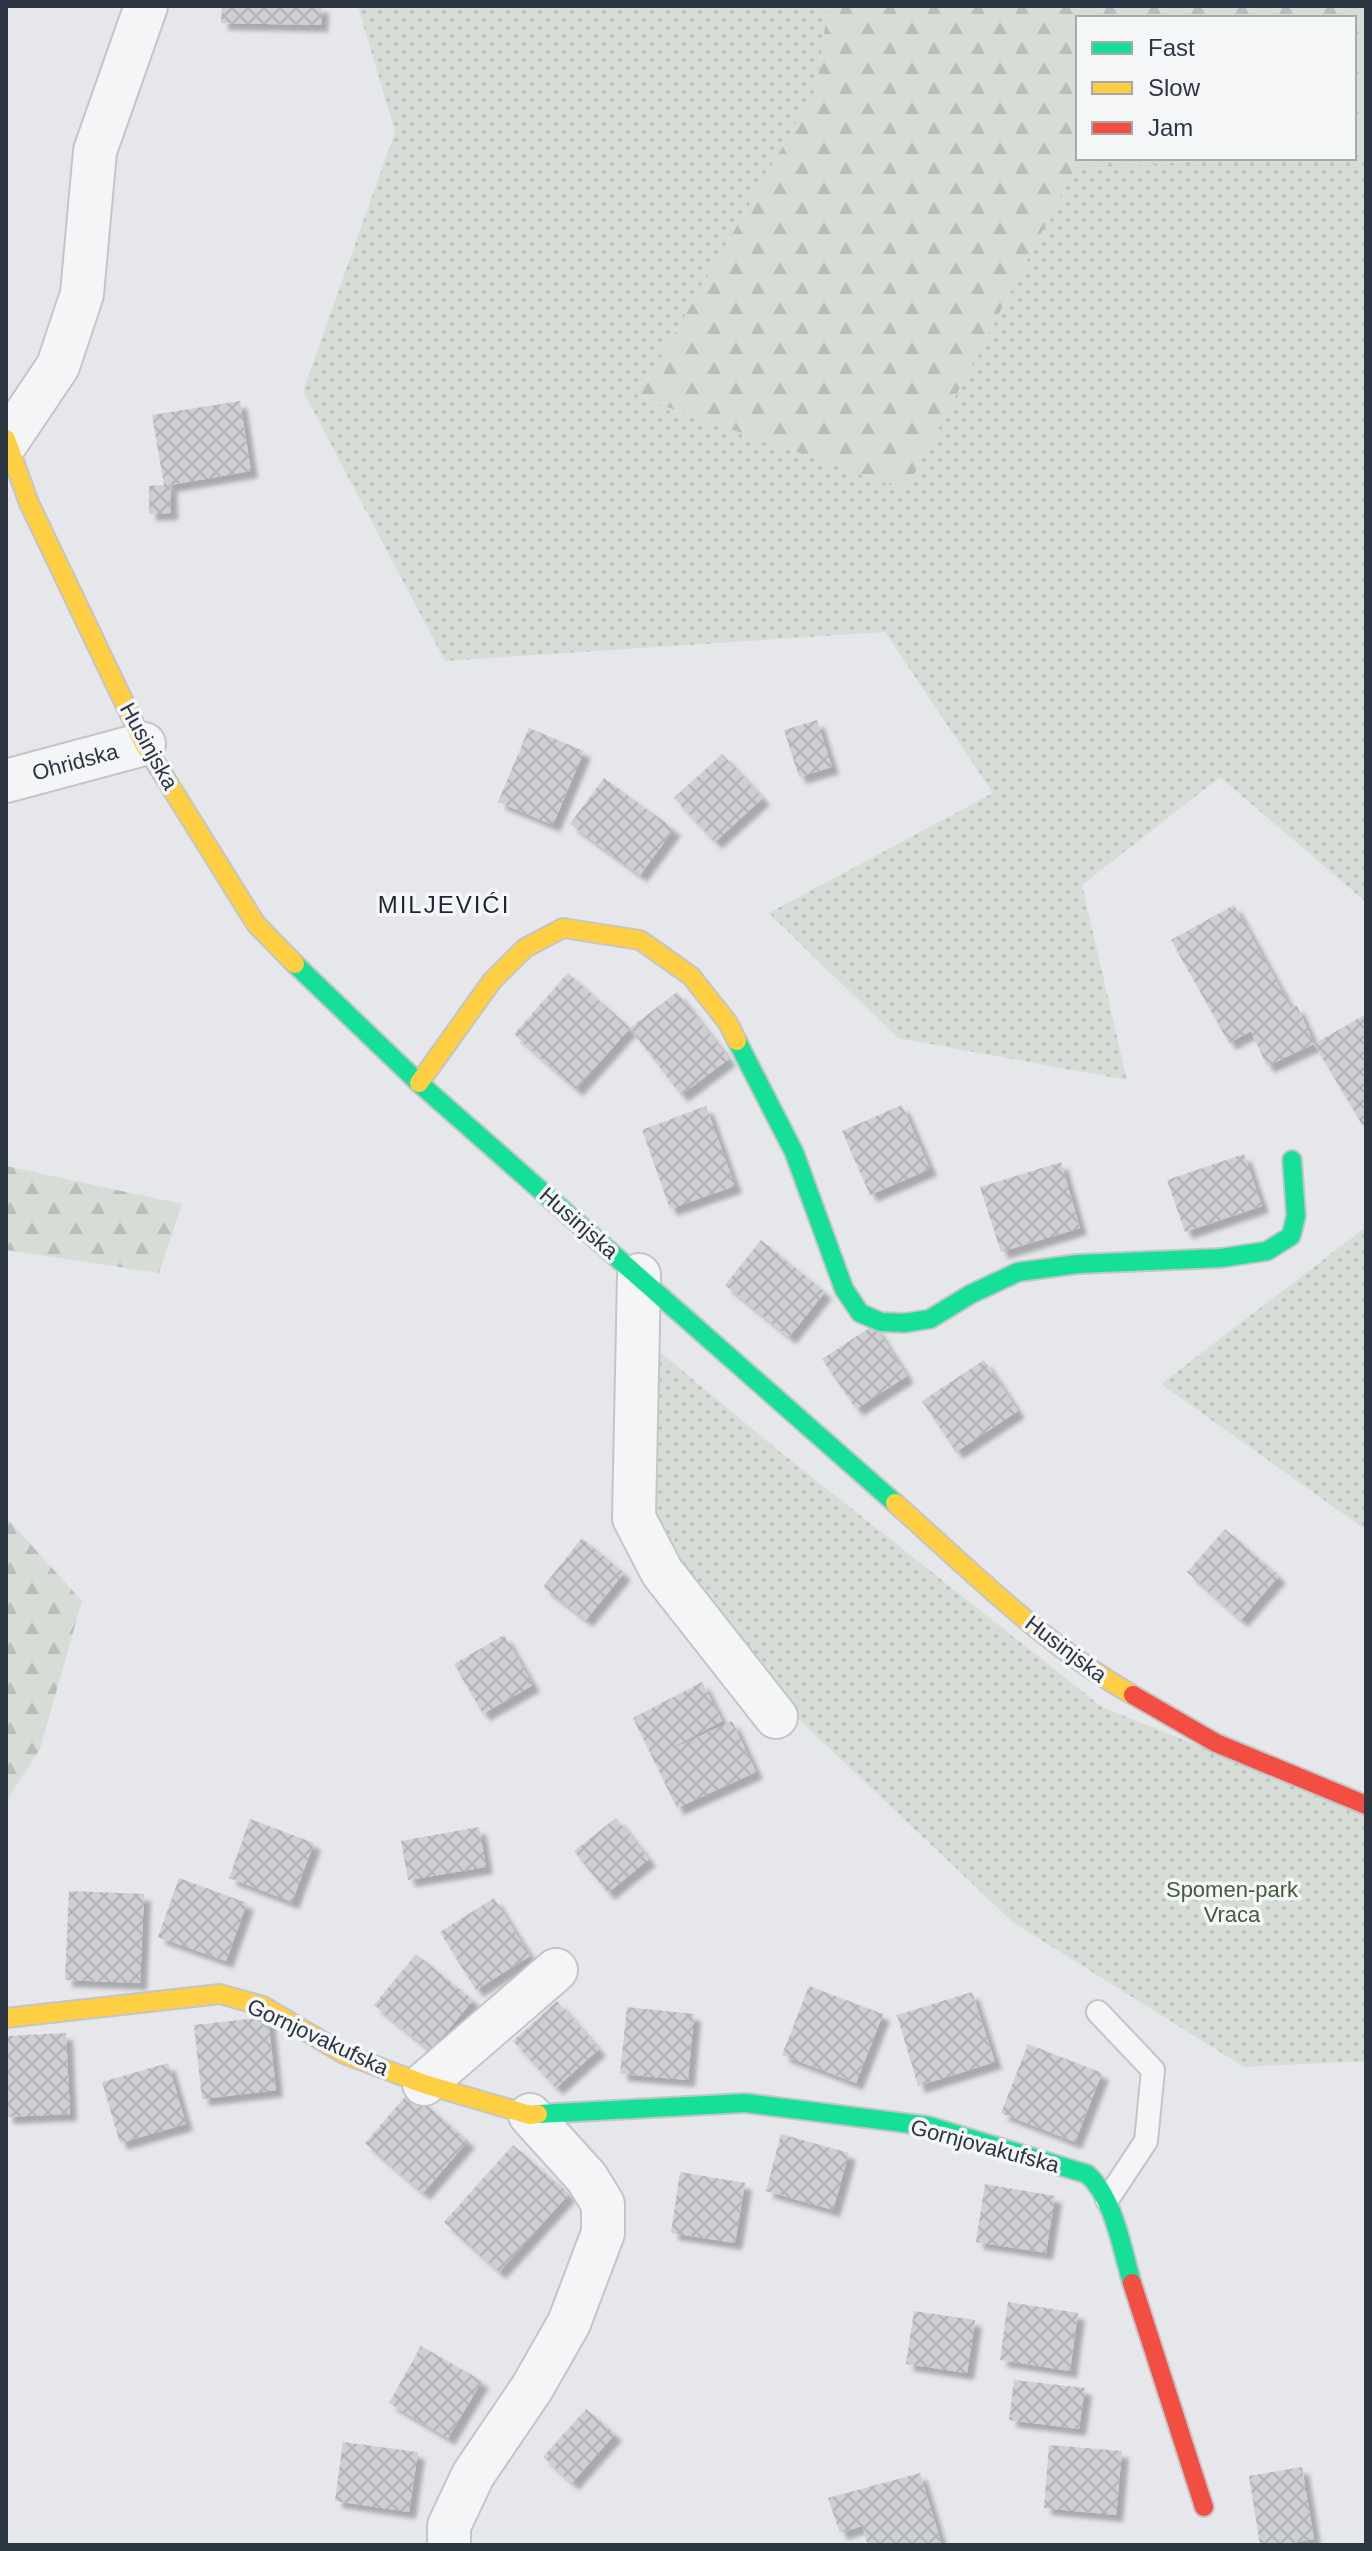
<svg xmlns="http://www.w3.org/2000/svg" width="1372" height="2551" viewBox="0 0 1372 2551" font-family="Helvetica,sans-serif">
	<defs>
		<pattern id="grass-dots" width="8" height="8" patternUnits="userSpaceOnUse" patternTransform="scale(2)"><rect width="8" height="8" fill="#d6ddd6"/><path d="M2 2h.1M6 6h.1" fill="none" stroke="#b8beb9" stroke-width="1.8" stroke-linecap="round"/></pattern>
		<pattern id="forest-firs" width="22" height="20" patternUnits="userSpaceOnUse" patternTransform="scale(2)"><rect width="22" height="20" fill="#d6ddd6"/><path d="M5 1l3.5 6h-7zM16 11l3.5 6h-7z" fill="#b8beb9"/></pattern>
		<pattern id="building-cross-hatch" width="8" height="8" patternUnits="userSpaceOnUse" patternTransform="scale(2)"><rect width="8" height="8" fill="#cdcfd2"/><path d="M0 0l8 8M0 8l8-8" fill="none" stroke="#b0b2b6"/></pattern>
		<filter id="shadow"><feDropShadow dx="7" dy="7" stdDeviation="2" flood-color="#0004"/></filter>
	</defs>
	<rect width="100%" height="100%" fill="#e5e7ea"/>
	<path fill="url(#grass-dots)" d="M358,6H828L816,89L638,397L906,490L1075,169L1240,158H1354V151L1366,150V902L1220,777L1082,885L1127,1080L898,1038L769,913L993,793L885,632L445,661L303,391L395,132Z
		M1366,1227V1530L1161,1384Z
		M650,1344L779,1451L1102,1707L1366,1813V2061L1244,2067L1014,1923L775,1697L653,1536Z"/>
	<path fill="url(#forest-firs)" d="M828,6H1366V150L1354,151V18H1078V158H1240L1075,169L906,490L638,397L816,89Z
		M6,1166L182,1204L159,1273L6,1250Z
		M6,1517L82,1601L40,1749L6,1802Z"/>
	<path fill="url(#building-cross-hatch)" filter="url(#shadow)" d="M222,6H322L321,25L221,23Z
		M240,401L251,471L170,485L171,513L149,514V486L164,485L152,415Z
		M817,720L832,767L799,777L784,730Z
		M529,728L584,751L553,825L498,802Z
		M722,754L763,798L715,842L674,798Z
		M604,778L674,829L640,875L570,824Z
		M1234,905L1291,1008L1297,1006L1314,1044L1366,1014V1124L1363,1126L1314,1044L1267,1066L1251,1031L1229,1043L1171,940Z
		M568,973L630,1028L576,1089L514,1034Z
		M677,992L729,1059L681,1095L630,1028Z
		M902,1105L930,1169L870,1195L842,1131Z
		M706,1106L735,1186L670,1209L642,1130Z
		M1244,1154L1262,1206L1185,1232L1167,1180Z
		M1061,1162L1080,1228L1001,1252L980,1187Z
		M761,1240L825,1292L789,1337L725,1285Z
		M874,1325L907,1376L856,1409L822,1359Z
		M984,1360L1018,1411L956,1452L922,1401Z
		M1225,1529L1279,1576L1241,1620L1187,1572Z
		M582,1538L624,1573L586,1620L543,1587Z
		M504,1635L533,1685L483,1714L454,1664Z
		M702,1682L722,1721L659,1755L732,1721L756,1772L677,1808L633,1718Z
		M616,1818L649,1859L608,1893L574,1851Z
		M250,1819L314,1843L292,1902L229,1878Z
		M479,1827L486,1867L408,1880L401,1841Z
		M179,1878L247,1903L226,1961L158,1937Z
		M69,1891L144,1894L140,1983L65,1980Z
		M494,1898L530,1956L476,1990L440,1932Z
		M416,1954L473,2000L431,2051L374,2005Z
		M809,1986L883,2014L856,2083L782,2055Z
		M972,1992L995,2062L918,2086L897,2015Z
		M557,2001L599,2049L556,2088L513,2041Z
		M627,2007L694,2014L688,2080L620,2074Z
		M268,2017L276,2090L202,2099L194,2025Z
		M66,2033L70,2114L6,2117V2036Z
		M1028,2044L1102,2073L1075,2142L1001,2113Z
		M168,2063L186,2124L120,2143L102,2082Z
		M410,2091L468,2141L423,2193L365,2143Z
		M781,2134L849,2153L833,2210L766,2191Z
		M513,2145L569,2194L499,2272L444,2222Z
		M680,2172L745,2183L735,2243L671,2233Z
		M985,2184L1055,2196L1046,2253L976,2242Z
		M1008,2302L1078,2313L1070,2371L1000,2360Z
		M914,2311L975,2320L967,2373L906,2364Z
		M421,2346L482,2381L448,2438L389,2403Z
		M1014,2380L1085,2388L1079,2429L1009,2420Z
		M586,2409L615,2434L572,2483L543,2457Z
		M343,2442L418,2452L409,2512L335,2501Z
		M1049,2445L1122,2451L1116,2515L1044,2508Z
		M1302,2467L1314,2539L1281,2545H1260L1249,2476Z
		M920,2473L942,2545H868L862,2526L840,2533L828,2498Z"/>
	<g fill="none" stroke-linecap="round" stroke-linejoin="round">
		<g stroke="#c3c5c8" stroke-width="26">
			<path id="lane" d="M1098,2012L1153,2070L1146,2141L1107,2200"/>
		</g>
		<g stroke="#c3c5c8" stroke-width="46">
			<path id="street" d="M7,442L58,366L82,294L95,151L146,6
				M6,781L144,744
				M639,1275L634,1518L662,1572L776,1717
				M424,2084L556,1970
				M449,2545V2526L473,2475L532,2388L569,2323L603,2233V2204L587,2178L530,2115"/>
		</g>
		<g stroke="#c3c5c8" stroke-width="22">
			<path id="fast" d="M295,964L419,1083L895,1503
				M737,1041L794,1152L844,1289L860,1313L881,1322L904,1323L930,1319L971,1294L1018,1272L1078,1264L1221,1258L1267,1251L1291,1236L1296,1216L1292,1160
				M538,2114L745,2103L929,2126L1087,2174C1114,2197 1122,2250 1132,2283"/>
		</g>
		<g stroke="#c3c5c8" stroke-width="22">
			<path id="slow" d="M6,439L29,503L144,744L256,924L295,964
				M419,1083L492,981L525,948L563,928L640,940L691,976L728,1023L737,1041
				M895,1503C970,1570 1044,1645 1133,1695
				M6,2018L220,1994L263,2006L344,2054L424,2084L530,2115L538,2114"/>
		</g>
		<g stroke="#c3c5c8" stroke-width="22">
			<path id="jam" d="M1133,1695L1216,1743L1366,1805
				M1132,2283L1204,2507"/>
		</g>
		<use href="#lane" stroke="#f4f5f6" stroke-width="22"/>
		<use href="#street" stroke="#f4f5f6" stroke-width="42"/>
		<use href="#fast" stroke="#16e098" stroke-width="18"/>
		<use href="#slow" stroke="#ffcf43" stroke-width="18"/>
		<use href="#jam" stroke="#f24e42" stroke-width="18"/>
	</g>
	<g text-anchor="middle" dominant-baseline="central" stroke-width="7" stroke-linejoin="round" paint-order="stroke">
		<g font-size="22" fill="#2c3542" stroke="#f4f6f8">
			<text transform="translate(149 746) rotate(61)">Husinjska</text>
			<text transform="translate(75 762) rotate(-15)">Ohridska</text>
			<text transform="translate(579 1223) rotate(41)">Husinjska</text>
			<text transform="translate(1066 1649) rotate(37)">Husinjska</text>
			<text transform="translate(318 2037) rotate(25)">Gornjovakufska</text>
			<text transform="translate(985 2146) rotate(15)">Gornjovakufska</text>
		</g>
		<g font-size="22" fill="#425d3b" stroke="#f4f6f8">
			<text x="1232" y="1889">Spomen-park<tspan x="1232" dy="25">Vraca</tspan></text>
		</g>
		<g font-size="24" letter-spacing="2" fill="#1e2633" stroke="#f4f6f8">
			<text x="444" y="904">MILJEVIĆI</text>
		</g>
	</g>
	<rect width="1372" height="2551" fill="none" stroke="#2c3542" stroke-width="16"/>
	<rect x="1076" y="16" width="280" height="144" fill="#f4f6f8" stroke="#a4a9af" stroke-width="2"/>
	<rect x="1092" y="42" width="40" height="12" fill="#16e098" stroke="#a4a9af" stroke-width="2"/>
	<text x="1148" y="56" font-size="24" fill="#2c3542">Fast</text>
	<rect x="1092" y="82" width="40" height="12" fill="#ffcf43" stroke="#a4a9af" stroke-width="2"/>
	<text x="1148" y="96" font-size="24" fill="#2c3542">Slow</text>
	<rect x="1092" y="122" width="40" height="12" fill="#f24e42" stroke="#a4a9af" stroke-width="2"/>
	<text x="1148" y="136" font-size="24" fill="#2c3542">Jam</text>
</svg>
